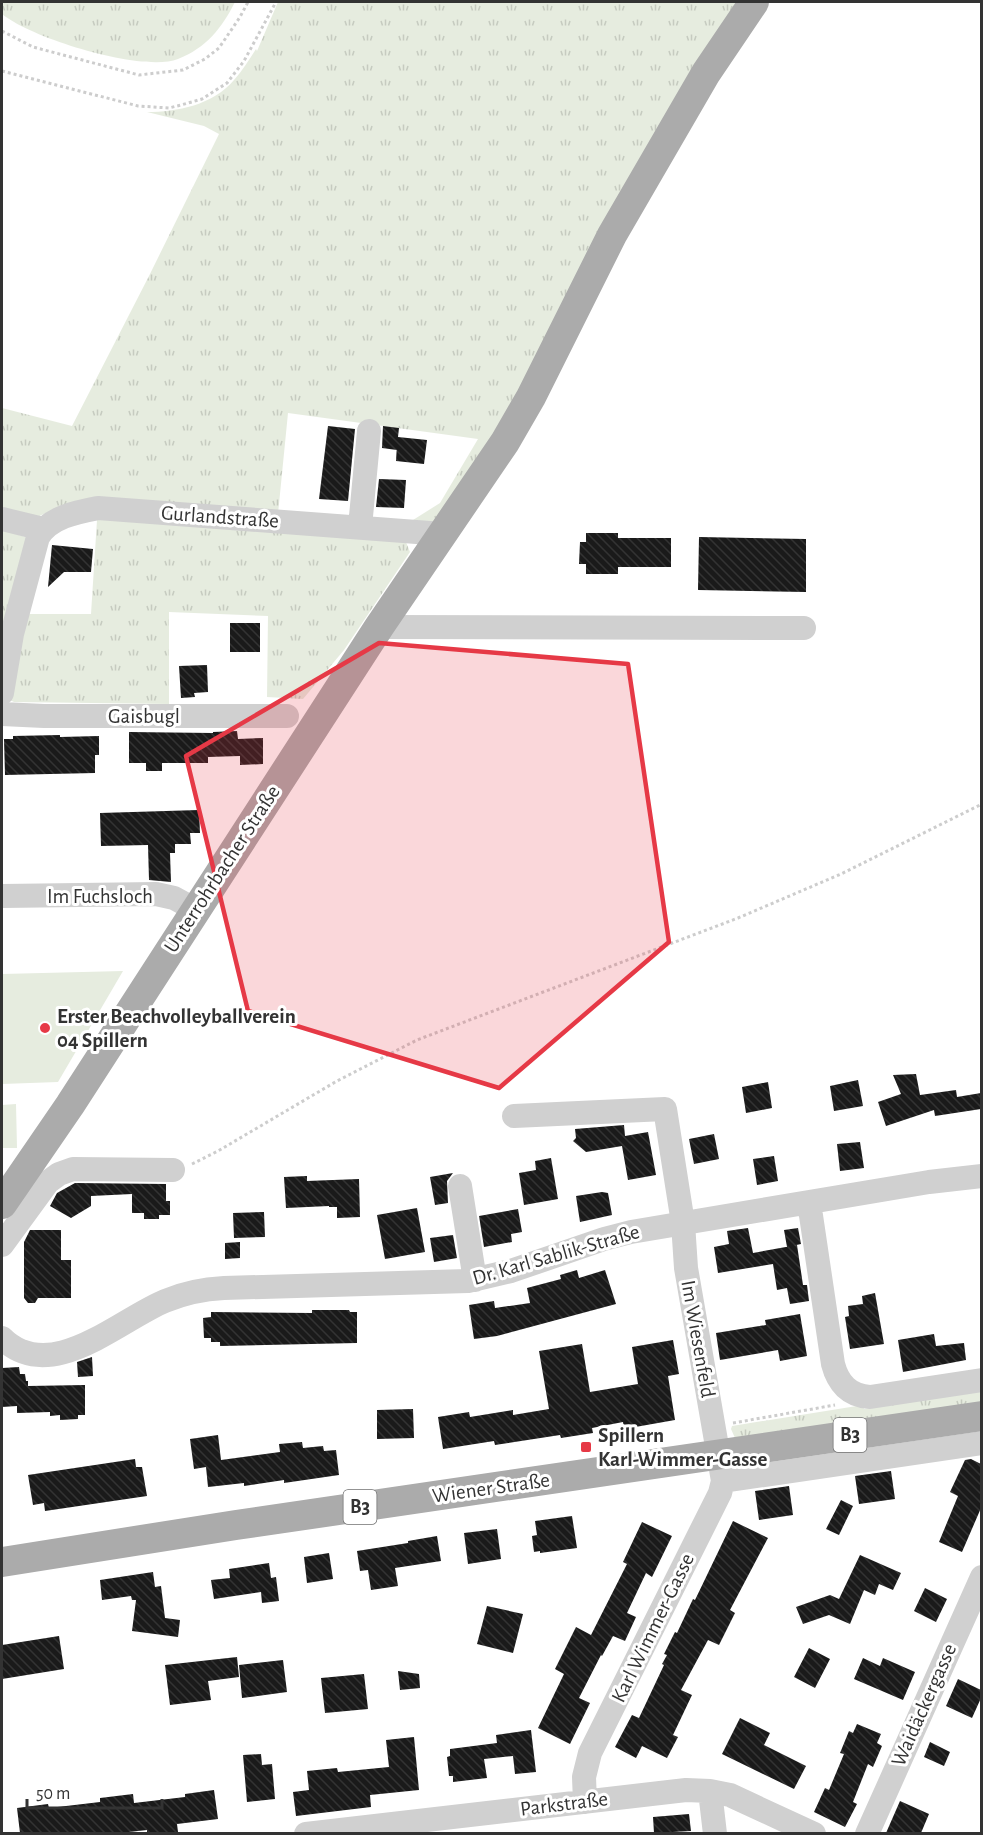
<svg xmlns="http://www.w3.org/2000/svg" width="983" height="1835" viewBox="0 0 983 1835" font-family="'Alegreya Sans',sans-serif">
	<defs>
		<pattern id="grass-tufts" width="24" height="20" patternUnits="userSpaceOnUse" patternTransform="scale(1.5)"><rect width="24" height="20" fill="#e6ecdf"/><path d="M3 7l-1-3M5 7V3M7 7l1-3M15 17l-1-3M17 17v-4M19 17l1-3" fill="none" stroke="#c6cbc0"/></pattern>
		<pattern id="building-back-hatch" width="6" height="6" patternUnits="userSpaceOnUse" patternTransform="scale(1.5)"><rect width="6" height="6" fill="#1a1a1a"/><path d="M-1 5l2 2M0 0l6 6M5-1l2 2" fill="none" stroke="#333"/></pattern>
	</defs>
	<rect width="100%" height="100%" fill="#fff"/>
	<path fill="url(#grass-tufts)" d="M2,2H235C222,28 206,48 178,59C142,73 31,38 2,14Z
		M278,2H744L515,409L434,523L413,520L440,503L478,439L288,413L278,514L69,503L37,517L2,509V408L72,426L149,276L219,134L204,126L147,112C177,112 213,105 234,80C242,71 249,60 256,49L257,51Z
		M102,514L406,542L410,552L344,650L303,699L267,697L268,616L169,612V704L14,702L6,698L23,614H91L97,520Z
		M2,530L29,538L2,632Z
		M981,1390V1404L735,1438L731,1429L732,1426L863,1405L864,1409Z"/>
	<path fill="#e6ecdf" d="M123,971L58,1082L2,1084V974Z
		M16,1104L17,1148H2V1105Z"/>
	<path fill="url(#building-back-hatch)" d="M328,426L355,429L348,501L319,499Z
		M383,426L399,428L398,437L427,440L424,464L396,461L397,444V450L382,448Z
		M379,479L406,480L404,508L376,507Z
		M586,533H618V538H671V567H618V574H586V564H579L580,542H586Z
		M699,537L806,539V592L698,590Z
		M52,545L93,549L91,572H64L48,587Z
		M230,623H260V652H230Z
		M207,665L208,692L194,693L195,697L181,698L179,666Z
		M237,731L238,739L263,738V764L240,765V756L208,757V763H162V771H146V763H129V732L213,733V732Z
		M60,735V737L99,736V755H95V773L5,775L4,739H13V736Z
		M199,810L200,833H190L191,844H175V853H170L171,882L149,880L148,845L101,846L100,813Z
		M916,1074L920,1095L956,1090L957,1097L981,1093V1109L935,1116L934,1110L886,1126L878,1102L901,1094L893,1075Z
		M858,1080L863,1106L834,1111L830,1086Z
		M768,1082L772,1108L746,1113L742,1087Z
		M624,1125L625,1136L648,1132L656,1175L628,1180L622,1146L586,1152L573,1141L576,1138L575,1129Z
		M714,1134L719,1159L694,1164L689,1139Z
		M860,1142L864,1168L840,1171L837,1144Z
		M774,1156L778,1181L757,1185L753,1159Z
		M551,1158L558,1199L524,1205L519,1173L536,1170L535,1161Z
		M453,1173L447,1181L448,1203L435,1205L430,1177Z
		M307,1176V1181L359,1179L360,1217L337,1218V1207H329V1206L286,1208L284,1177Z
		M75,1183L166,1184V1201H170V1215H159V1219H144V1213H132V1194L91,1196V1206L71,1218L50,1206L57,1193Z
		M602,1192L608,1193L612,1215L580,1222L576,1196Z
		M417,1208L425,1252L385,1259L377,1215Z
		M518,1209L522,1232L511,1234L512,1242L484,1247L479,1216Z
		M264,1212L265,1237L234,1238L233,1213Z
		M748,1228L753,1253L797,1245L803,1285H807L809,1301L790,1304L787,1288L777,1290L773,1264L718,1273L714,1247L729,1244L727,1231Z
		M798,1228L801,1244L787,1247L784,1230Z
		M30,1230H61V1260H71V1298H38L35,1303H28L24,1298V1242Z
		M453,1235L457,1258L434,1262L430,1238Z
		M240,1242V1258L225,1259V1243Z
		M577,1270L579,1278L605,1270L616,1304L497,1336L474,1339L469,1305L494,1301L495,1308L530,1303L527,1288L561,1279L560,1275Z
		M875,1293L884,1344L850,1349L845,1317L849,1316L848,1306L863,1304L862,1296Z
		M312,1310H349L350,1312H357V1343L220,1346V1342H211V1338H204L203,1318L211,1317V1312L312,1313Z
		M800,1314L807,1356L780,1361L778,1350L720,1360L716,1333L766,1325L765,1320Z
		M934,1334L936,1346L964,1343L966,1360L903,1372L898,1340Z
		M673,1340L679,1374L668,1376L675,1420L624,1429L623,1422L592,1428L593,1433L561,1438L560,1435L495,1445L494,1441L443,1449L438,1417L469,1412L470,1417L513,1410V1415L549,1409L539,1351L582,1344L590,1392L638,1384L632,1347Z
		M92,1357L93,1376L78,1377L77,1362Z
		M19,1367L20,1374H25L26,1381H28V1386L85,1385V1415H78V1419L60,1420V1415L50,1416V1412L17,1413V1406L2,1407V1368Z
		M413,1409L414,1438L377,1439V1410Z
		M218,1435L221,1460L280,1452L279,1444L302,1442L303,1448L323,1446L324,1451L336,1450L339,1475L284,1483V1480L244,1486V1483L208,1487L206,1467L194,1469L190,1439Z
		M135,1459L136,1467H142L147,1496L45,1511L44,1503L33,1505L28,1475Z
		M971,1459L981,1464V1508L962,1552L939,1542L958,1496L950,1492L965,1460Z
		M891,1471L895,1499L859,1504L855,1476Z
		M789,1486L793,1515L759,1520L755,1491Z
		M841,1500L853,1506L839,1535L826,1529Z
		M572,1516L577,1548L540,1553V1551L534,1552L532,1536L537,1535L535,1521Z
		M733,1521L768,1538L730,1610L735,1613L719,1645L708,1640L681,1690L692,1695L673,1735L678,1737L667,1758L642,1746L636,1758L615,1747L632,1715L639,1718L664,1665L662,1664L667,1655L664,1654L675,1632L677,1633L693,1599L695,1600Z
		M642,1522L672,1536L652,1577L646,1573L627,1613L636,1617L625,1641L613,1636L602,1656L601,1655L579,1698L590,1703L570,1744L538,1728L564,1674L555,1669L576,1627L591,1635L627,1564L623,1562Z
		M497,1529L501,1559L468,1564L464,1533Z
		M437,1536L441,1561L395,1568L398,1586L371,1590L368,1570L360,1571L357,1551L408,1543V1541Z
		M329,1553L333,1579L307,1583L304,1557Z
		M860,1555L901,1573L893,1590L879,1584L875,1595L864,1590L850,1624L829,1615L803,1624L796,1607L830,1595L839,1599Z
		M269,1563L271,1578L276,1577L279,1601L262,1603L261,1592L214,1599L211,1580L230,1578L229,1569Z
		M153,1572L155,1587L161,1586L165,1618L180,1620L178,1637L132,1631L136,1600H132L131,1596L102,1600L100,1580Z
		M925,1588L947,1599L936,1622L914,1611Z
		M487,1606L523,1614L513,1653L477,1644Z
		M59,1636L64,1669L2,1679V1645Z
		M809,1648L830,1659L815,1688L794,1677Z
		M237,1657L239,1677L208,1681L211,1700L170,1705L165,1665Z
		M863,1658L880,1666L883,1658L915,1672L903,1700L854,1679Z
		M283,1660L287,1692L242,1698L239,1665Z
		M398,1671L419,1674L420,1688L400,1690Z
		M364,1674L368,1709L325,1713L321,1678Z
		M958,1679L981,1690V1698L972,1718L946,1706Z
		M740,1718L770,1733L764,1745L806,1766L794,1789L722,1754Z
		M857,1724L881,1734L877,1743L882,1746L873,1767L868,1764L853,1802L857,1804L845,1827L814,1812L825,1788L829,1790L844,1754L840,1753L849,1731L853,1733Z
		M531,1730L536,1772L515,1774L513,1756L484,1759L487,1778L453,1782V1776H449L447,1757L450,1756V1749L497,1743L496,1735Z
		M414,1737L419,1790L370,1795L371,1807L296,1816L293,1792L309,1790L307,1771L337,1768L338,1772L389,1767L386,1740Z
		M930,1742L950,1752L944,1766L924,1757Z
		M261,1754L262,1765L272,1764L275,1799L247,1802L243,1755Z
		M214,1790L218,1819L177,1824L178,1832L147,1833V1830L120,1833H20L17,1808L48,1804L49,1808L100,1802V1798L133,1794L134,1803L185,1797V1794Z
		M900,1801L929,1814L921,1833H886Z
		M689,1814L691,1831L654,1833L653,1817Z"/>
	<g fill="none" stroke-linecap="round" stroke-linejoin="round">
		<path stroke="#cdcdcd" stroke-width="3" stroke-dasharray="3 3" stroke-linecap="butt" d="M2,31L33,47L139,75L183,70L205,59L219,48L240,17L248,2
			M2,71L138,106L169,108L181,105L202,99L227,83L244,61L276,2
			M192,1164L218,1151L337,1081L417,1040L738,918L841,874L982,804
			M733,1423L835,1405"/>
		<path stroke="#d0d0d0" stroke-width="24" d="M2,519L43,529
			M360,527L369,431
			M379,627L804,628
			M2,693L12,634L38,537C50,517 77,512 98,508L443,534
			M2,714L44,716H287
			M2,896L156,894L174,898L196,910
			M514,1116L665,1109L683,1223L686,1268L723,1481L720,1493L590,1753L584,1777L585,1802
			M460,1186L475,1280
			M809,1202L833,1364C838,1383 849,1396 870,1397L982,1380
			M2,1245L48,1182L59,1174L73,1169L173,1170
			M2,1338C50,1386 119,1320 165,1301C184,1293 204,1289 224,1288L468,1281L511,1271L604,1239L631,1232L929,1182L982,1176
			M723,1481L982,1443
			M710,1791L715,1834
			M306,1834L686,1790L710,1791L730,1795L814,1834
			M867,1834L982,1577"/>
		<path stroke="#ababab" stroke-width="30" d="M2,1204L70,1105L379,627L505,442L531,397L612,235L706,73L754,2
			M2,1562L236,1525L982,1416"/>
	</g>
	<path fill="#e63946" fill-opacity="0.2" stroke="#e63946" stroke-width="4.5" stroke-linejoin="round" d="M379,643L628,664L669,942L499,1088L248,1011L186,756Z"/>
	<g fill="#e63946" stroke="#fff" stroke-width="2">
		<circle cx="45" cy="1028" r="6"/>
		<rect x="580" y="1441" width="12" height="12" rx="3"/>
	</g>
	<g text-anchor="middle" dominant-baseline="central" stroke-width="6" stroke-linejoin="round" paint-order="stroke">
		<g fill="#fff" stroke="#707070" stroke-width="1.5">
			<rect x="833.5" y="1418" width="33" height="34" rx="4.5"/>
			<rect x="343.5" y="1490" width="33" height="34" rx="4.5"/>
		</g>
		<g font-size="20" font-weight="bold" fill="#333">
			<text x="850" y="1435">B3</text>
			<text x="360" y="1507">B3</text>
		</g>
		<g font-size="21" fill="#333" stroke="#fff">
			<text transform="translate(220 517) rotate(4)">Gurlandstraße</text>
			<text x="144" y="716">Gaisbugl</text>
			<text transform="translate(222 869) rotate(-57)">Unterrohrbacher Straße</text>
			<text x="100" y="896">Im Fuchsloch</text>
			<text transform="translate(556 1255) rotate(-16)">Dr. Karl Sablik-Straße</text>
			<text transform="translate(698 1339) rotate(80)">Im Wiesenfeld</text>
			<text transform="translate(491 1488) rotate(-8)">Wiener Straße</text>
			<text transform="translate(653 1628) rotate(-64)">Karl Wimmer-Gasse</text>
			<text transform="translate(924 1705) rotate(-66)">Waidäckergasse</text>
			<text transform="translate(564 1804) rotate(-7)">Parkstraße</text>
		</g>
		<g font-size="21" font-weight="bold" fill="#333" stroke="#fff" text-anchor="start">
			<text x="57" y="1016">Erster Beachvolleyballverein<tspan x="57" dy="24">04 Spillern</tspan></text>
			<text x="598" y="1435">Spillern<tspan x="598" dy="24">Karl-Wimmer-Gasse</tspan></text>
		</g>
	</g>
	<rect width="983" height="1835" fill="none" stroke="#333333" stroke-width="6"/>
	<path d="M27 1799v9h135v-9" fill="none" stroke="#333333" stroke-width="3"/>
	<text x="36" y="1799" font-size="18" fill="#333333" stroke="#ffffff" stroke-width="4.5" paint-order="stroke">50 m</text>
</svg>
